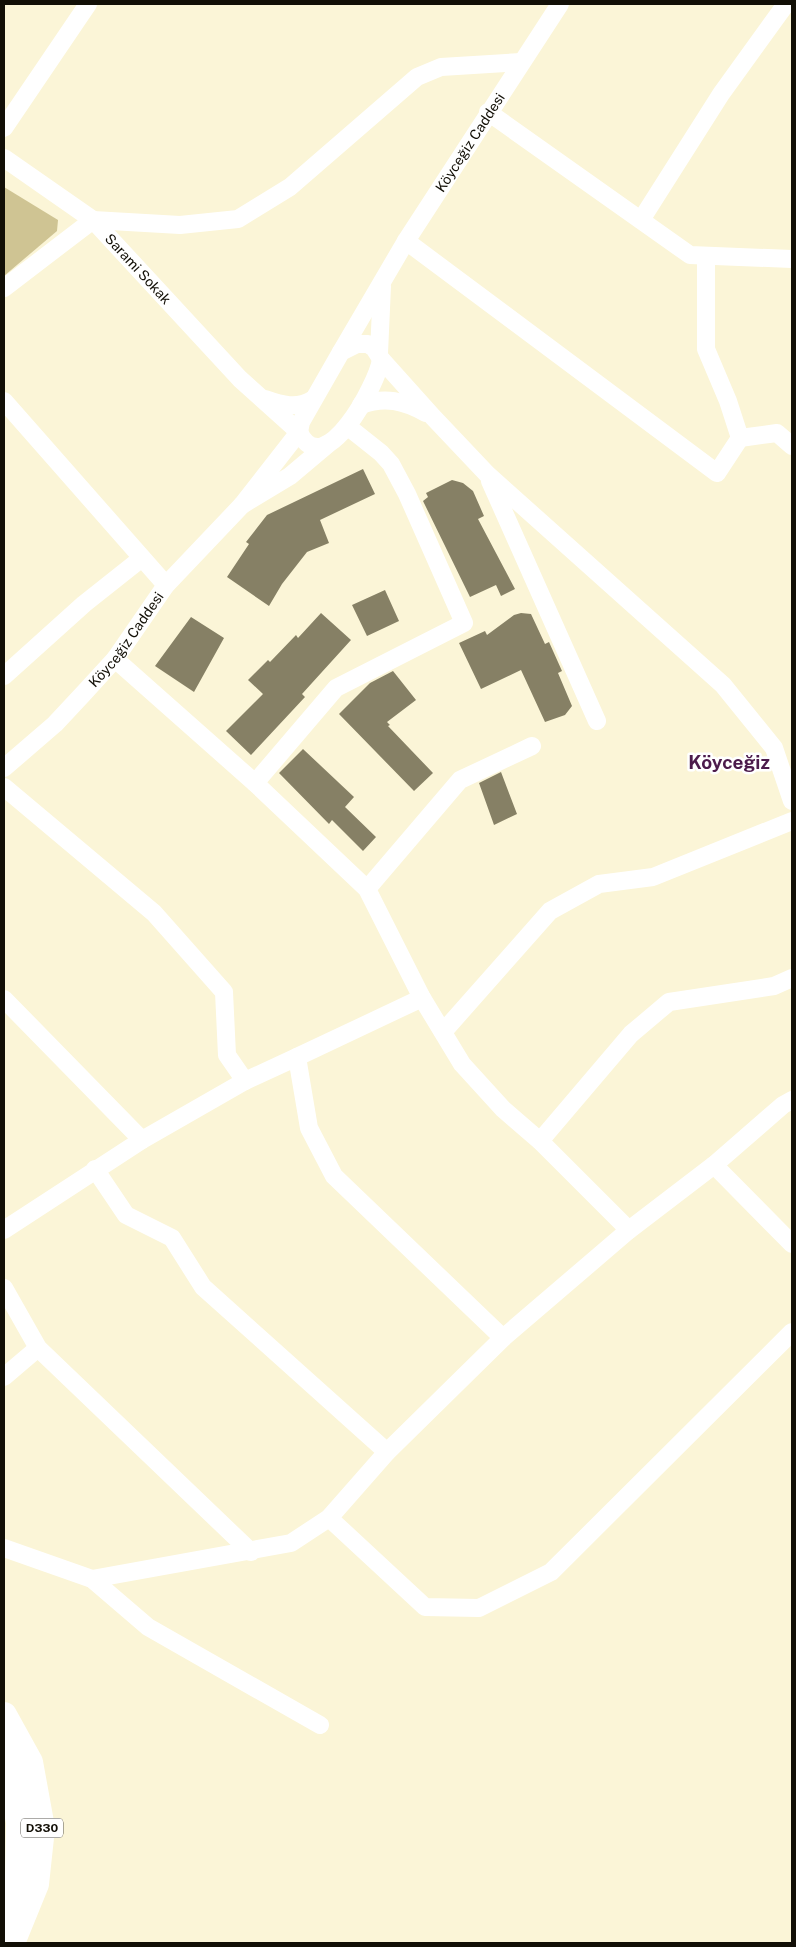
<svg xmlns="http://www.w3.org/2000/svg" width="796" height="1947" viewBox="0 0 796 1947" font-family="'Public Sans',sans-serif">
	<rect width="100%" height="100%" fill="#fbf5d7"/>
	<path fill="#cfc493" d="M4,187L58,220L57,231L4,276Z"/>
	<path fill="#868065" d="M363,469L375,494L320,520L329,543L307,552L282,584L269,606L227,577L249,544L246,542L267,515Z
		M452,480L463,483L473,491L484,516L478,519L515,589L501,596L496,585L470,597L423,501L428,497L426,493Z
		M385,590L399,621L367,636L352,605Z
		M321,613L351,640L302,694L305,697L251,755L226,731L263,694L248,680L268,660L270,662L296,635L298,638Z
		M521,613L531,614L545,644L549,642L562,671L558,673L572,706L565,715L545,722L521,670L481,689L459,643L485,631L487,635L514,615Z
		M191,617L224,638L194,692L155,666Z
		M393,671L416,700L387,722L390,725L388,726L433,773L414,791L339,714L370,683Z
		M303,749L354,797L345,807L376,837L363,851L332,820L329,824L279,773Z
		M501,772L517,814L494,825L479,783Z"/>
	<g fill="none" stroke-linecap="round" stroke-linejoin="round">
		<g stroke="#fff" stroke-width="18">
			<path d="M488,112L690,255L792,259"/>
			<path d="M4,128L88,4"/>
			<path id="s1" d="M4,158L93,220L240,379L299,432C324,485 378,383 381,359"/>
			<path d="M641,220L721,94L786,4"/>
			<path d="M406,241L717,473L740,438L728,401L706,349V257"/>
			<path d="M4,288L93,220L180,225L238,219L290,187L417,77L441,67L521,62"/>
			<path id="s2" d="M341,352L406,241L560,4"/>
			<path d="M379,353L382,286"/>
			<path d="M265,399C282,405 297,409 312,400"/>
			<path d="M4,401L166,585"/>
			<path d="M361,405C385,396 404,401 426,413"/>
			<path d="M299,432L301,422L341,352L357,344H368L374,348L381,359L433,417L487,474L723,685L774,748L792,801"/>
			<path d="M299,432L242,505L290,476L328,444"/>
			<path d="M740,438L777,433L792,446"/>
			<path d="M490,481L597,721"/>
			<path d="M115,659L255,783L336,688L464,623L407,494L391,464L381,453L347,426"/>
			<path d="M4,676L84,604L142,558"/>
			<path id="s3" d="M4,768L55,724L83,694L115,659L166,585L242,505"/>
			<path d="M4,787L154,913L224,992L227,1055L245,1081L297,1057"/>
			<path d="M367,889L460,780L532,746"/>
			<path d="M422,998L297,1057L309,1128L334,1176L503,1338"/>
			<path d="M4,999L142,1140L245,1081"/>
			<path d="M443,1032L550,911L599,884L653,877L792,821"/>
			<path d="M540,1141L631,1034L669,1002L774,986L792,978"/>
			<path d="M714,1165L792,1244"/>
			<path d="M95,1169L126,1215L172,1238L203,1287L387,1452"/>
			<path d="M4,1230L142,1140"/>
			<path d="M629,1230L714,1165L783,1105L792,1100"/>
			<path d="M4,1288L38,1348L251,1552"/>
			<path d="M4,1377L38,1348"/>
			<path d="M329,1518L425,1607L479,1608L551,1572L792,1332"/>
			<path d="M4,1548L92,1579L148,1627L320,1725"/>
			<path d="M92,1579L291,1543L329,1518L387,1452L503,1338L629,1230L540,1141L503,1109L462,1064L422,998L367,889L255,783"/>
		</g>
		<path stroke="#fff" stroke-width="26" d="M4,1715L30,1762L42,1828L36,1884L12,1943
			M4,1754L7,1760L19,1822L18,1876L4,1915"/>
	</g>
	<g text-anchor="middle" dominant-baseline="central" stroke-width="5" stroke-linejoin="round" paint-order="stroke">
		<rect fill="#fff" stroke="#595751" stroke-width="1" x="21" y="1818.5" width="42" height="19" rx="4"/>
		<g font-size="12" font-weight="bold" fill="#120f06">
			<text x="42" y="1828">D330</text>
		</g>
		<g font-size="14" fill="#120f06" stroke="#fff">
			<text stroke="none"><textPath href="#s2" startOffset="246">Köyceğiz Caddesi</textPath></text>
			<text stroke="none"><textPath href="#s1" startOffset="175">Sarami Sokak</textPath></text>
			<text stroke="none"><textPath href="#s3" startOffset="178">Köyceğiz Caddesi</textPath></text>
		</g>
		<g font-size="19" font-weight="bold" fill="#4c1b4b" stroke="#fff">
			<text x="729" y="762">Köyceğiz</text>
		</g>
	</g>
	<rect width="796" height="1947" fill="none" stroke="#120f06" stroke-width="10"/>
</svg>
